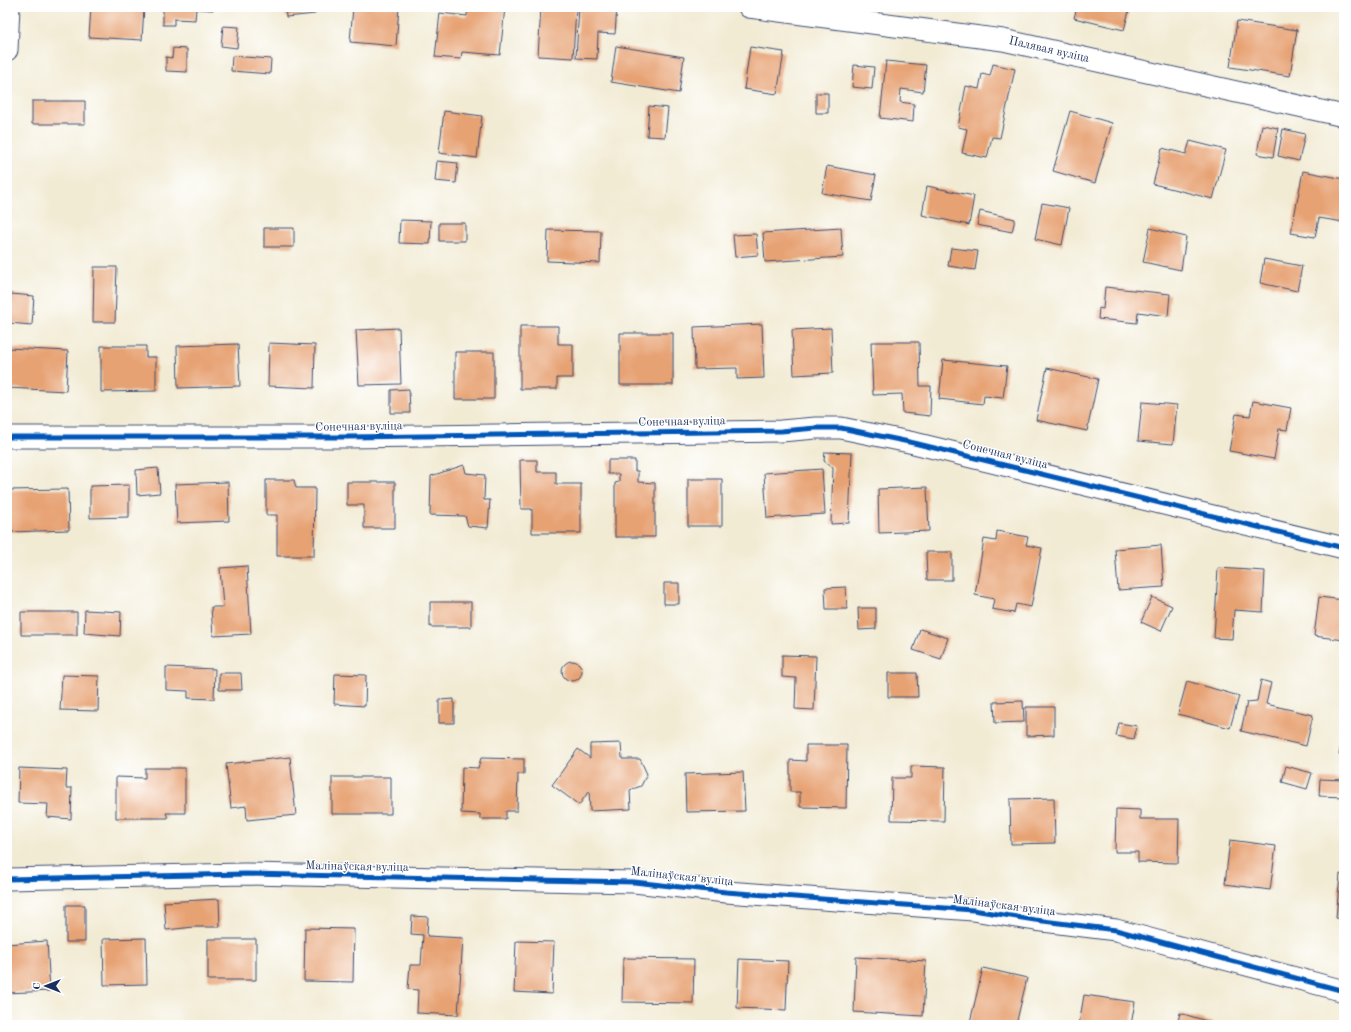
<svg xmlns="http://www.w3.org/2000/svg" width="1351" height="1032" viewBox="0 0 1351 1032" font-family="'Old Standard TT',serif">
	<rect width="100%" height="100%" fill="#fff"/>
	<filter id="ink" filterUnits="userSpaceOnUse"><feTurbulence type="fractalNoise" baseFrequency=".025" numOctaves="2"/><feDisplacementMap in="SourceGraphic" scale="8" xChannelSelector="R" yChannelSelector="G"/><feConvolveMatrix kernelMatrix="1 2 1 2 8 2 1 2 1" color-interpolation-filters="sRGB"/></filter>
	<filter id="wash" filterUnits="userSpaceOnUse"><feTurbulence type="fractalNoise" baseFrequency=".012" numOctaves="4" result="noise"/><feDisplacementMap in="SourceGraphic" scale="16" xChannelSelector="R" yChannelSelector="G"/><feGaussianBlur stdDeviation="0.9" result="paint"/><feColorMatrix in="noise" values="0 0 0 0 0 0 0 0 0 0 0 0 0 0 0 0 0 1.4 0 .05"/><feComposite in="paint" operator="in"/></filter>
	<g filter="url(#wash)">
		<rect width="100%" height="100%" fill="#f2ebd4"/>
		<g id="blocks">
			<path fill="#e7a273" d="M91,7H144L142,40L89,37Z
				M163,7H213V10L196,9L195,20L174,19V25H163Z
				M285,7H314L315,14L286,17Z
				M353,7H399L396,46L350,42Z
				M468,7H505L500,55L462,52L461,59L435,57L440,13L467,16Z
				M541,7L576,8L573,58L538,56Z
				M579,7H617L615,34L598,33L597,59L576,58Z
				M1077,7H1130L1124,30L1074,18Z
				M1237,21L1297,30L1290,76L1230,67Z
				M223,26L239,27L237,48L221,46Z
				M616,46L684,57L679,93L611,82Z
				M750,47L784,52L777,94L744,89Z
				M173,48L187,49V72L166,71V57L172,58Z
				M232,56L271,59L270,74L231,71Z
				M886,61L926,65L923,92L901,89L900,102L914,104L913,122L880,118Z
				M993,64L1015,69L1000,138L992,137L987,158L962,153L967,129L958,127L966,86L979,89L982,74L990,76Z
				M854,65L874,67L872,89L852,87Z
				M816,93H828V113H816Z
				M32,101H85V124H32Z
				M649,106L668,108L665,137L647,136Z
				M444,111L482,116L477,158L439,153Z
				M1070,111L1112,123L1095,183L1053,171Z
				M1262,125L1278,128L1273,157L1257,154Z
				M1283,129L1305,134L1299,161L1278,156Z
				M1190,141L1226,150L1213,199L1153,184L1162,148L1186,154Z
				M437,161L458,163L456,183L435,181Z
				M827,166L876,175L871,201L822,193Z
				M1303,171L1344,179V215L1343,222L1319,218L1315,237L1291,233Z
				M927,186L974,196L969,225L922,215Z
				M1042,203L1069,208L1062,245L1035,239Z
				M980,211L1015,219L1012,232L977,225Z
				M400,220L431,221L430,244L399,243Z
				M439,223H465V241H439Z
				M264,228H294V247H264Z
				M841,228L843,257L765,262L763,233Z
				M1150,228L1186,237L1181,270L1143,262Z
				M548,230L601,231L600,263L547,261Z
				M756,234L758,255L735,257L733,235Z
				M951,248L978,251L975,270L948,266Z
				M1264,259L1302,266L1297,291L1260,283Z
				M94,267H117L115,322H93Z
				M1105,287L1170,294L1168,316L1138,312L1137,323L1098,319L1099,308L1103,309Z
				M11,294L34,296L32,325L8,323Z
				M762,324L764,378L737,379V368L695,369L694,327Z
				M520,326H558V344H573V378H557V389H520Z
				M399,328L401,384L359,385L356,330Z
				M831,328L833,373L794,375L792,330Z
				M620,333H673V385H620Z
				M871,342H919L920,386H931L930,416L903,413L902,394L873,395Z
				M269,343L315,345L314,388L268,386Z
				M238,344L240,386L178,388L177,346Z
				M101,346H146V357H156V391L101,392Z
				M7,348L68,351L66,391L7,388Z
				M455,352H494V399H455Z
				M943,360L1007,366L1003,398L984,396L983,404L939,399Z
				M1047,368L1098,379L1087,431L1036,420Z
				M409,389L410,413H391V390Z
				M1253,401L1291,408L1287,430L1279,429L1274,459L1229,451L1236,414L1250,416Z
				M1142,402L1177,405L1173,444L1138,441Z
				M825,452L852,453L849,523L831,524L833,468L824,461Z
				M520,460H537V472H556V484H581V533H532V509H521Z
				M608,460H635V471H638V482L655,483V537H615V483L619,482V474H608Z
				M464,465L466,473L485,475L484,500H490L488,528L468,526L465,516L430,515L431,476Z
				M158,468L160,493L137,495L136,470Z
				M822,469L825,514L767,518L764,473Z
				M688,479H722V526H688Z
				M266,480H294L296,488H315L314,556H277V515H266Z
				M228,482L229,521L177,523L175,484Z
				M347,482H395V528H364V505H347Z
				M129,485V517L90,518V486Z
				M927,487L929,531L879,533L878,489Z
				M68,489L69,530L9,532L7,490Z
				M997,531L1028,537L1026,545L1042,548L1031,607L1016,604L1014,613L992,609L994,599L975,595L984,539L996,541Z
				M1161,545L1164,587L1118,590L1115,549Z
				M926,552H952V580H927Z
				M247,566L251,634L213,636L211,607H223L220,568Z
				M1218,568L1265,571L1263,612L1234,610L1232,639L1214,638Z
				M664,583H679V604H664Z
				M846,587L847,609H826L825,588Z
				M1152,597L1172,606L1161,631L1141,622Z
				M1319,597L1344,600V640L1314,636Z
				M430,602H471V627H430Z
				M858,608H876V629L859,630Z
				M85,610L121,612L120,636L84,633Z
				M21,612H77V635H21Z
				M920,629L948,638L941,659L913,650Z
				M782,655L816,656L814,710L795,709L796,678L782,677Z
				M562 671a10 10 0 1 1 20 0a10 10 0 1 1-20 0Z
				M166,667L215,669L214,699L188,698V691L166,690Z
				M219,673H241L242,690H219Z
				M888,673H917L918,697H888Z
				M335,674L366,675L365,706L334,704Z
				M62,675L99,676L98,711L60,710Z
				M1261,680L1271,683L1266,704L1313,715L1306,746L1241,731L1247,702L1257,701Z
				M1187,681L1239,696L1230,728L1178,714Z
				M454,699V723H439V700Z
				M1023,701L1024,722L995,723L994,702Z
				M1026,707H1054V735L1026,736Z
				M1119,723L1137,726L1134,739L1116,736Z
				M1343,733H1344V756L1339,755Z
				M621,743L622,759H640L647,774L641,786L630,790L631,809L590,811L589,791L579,805L552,785L578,749L590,758V744Z
				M806,745H847L846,808L800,807V792H790V760L806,761Z
				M290,757L296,815L247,820L246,806L231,808L226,764Z
				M481,758L524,759V774H518L517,811H506V819H480V814L461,813L462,767L478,768Z
				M911,766L945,767L944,821L891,820L892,778H911Z
				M1286,766L1312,773L1307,789L1282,782Z
				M19,768L67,770L66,788H72L71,819L47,817L48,804L18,803Z
				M145,768H185V813H166L168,818H116V777L145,778Z
				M743,772L745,811L686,812L685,774Z
				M332,777H391V814H332Z
				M1320,779L1344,780V797L1319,796Z
				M1054,798L1055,843L1011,844L1010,799Z
				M1116,809L1140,810V819H1179L1178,863L1138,862V852H1115Z
				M1230,840L1276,846L1270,890L1225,884Z
				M1340,874L1344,875V919L1336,918Z
				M219,899L220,927H194L166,930L164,902Z
				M66,905H85V942H66Z
				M412,916L428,917L427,936L463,938L458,1015L417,1013L418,990L408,989L410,965H421L423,935L411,934Z
				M305,928L354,929L353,982L304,981Z
				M146,938L147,984L104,985L103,939Z
				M208,939H256V980H208Z
				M47,941L50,991L7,993V944Z
				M516,941L554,942L552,994L514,992Z
				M856,957L926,961L923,1016L854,1012Z
				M623,958L694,959L693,1003L622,1002Z
				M739,959L788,961L786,1010L737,1008Z
				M983,968L1027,978L1016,1025H983L970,1022Z
				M1084,995L1135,1002L1131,1025H1079Z
				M1180,1013L1220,1025H1177Z"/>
		</g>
	</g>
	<g filter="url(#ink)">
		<use href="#blocks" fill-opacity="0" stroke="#3b4b70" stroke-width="1"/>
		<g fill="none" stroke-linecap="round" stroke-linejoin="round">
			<g stroke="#3b4b70" stroke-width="23">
				<path id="street" d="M749,7L1003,40L1344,116
					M7,50L9,7
					M7,437H348L781,431L816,428H841L914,443L1344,548
					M7,879L245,874L634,882L726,892L973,910L1035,920L1116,930L1344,991"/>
			</g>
			<use href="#street" stroke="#fff" stroke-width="21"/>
			<g stroke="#fff" stroke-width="8">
				<path id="cycleway" d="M7,437H348L781,431L816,428H841L914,443L1344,548
					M7,879L245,874L634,882L726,892L973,910L1035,920L1116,930L1344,991"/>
			</g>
			<use href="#cycleway" stroke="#0057b8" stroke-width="5"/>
		</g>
	</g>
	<g text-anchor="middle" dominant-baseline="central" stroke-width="3" stroke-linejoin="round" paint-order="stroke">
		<g font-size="12" fill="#1b2f5e" stroke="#fff">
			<text transform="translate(1049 50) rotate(13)">Палявая вуліца</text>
			<text transform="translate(682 422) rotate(-1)">Сонечная вуліца</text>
			<text transform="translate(359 427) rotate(-1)">Сонечная вуліца</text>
			<text transform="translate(1005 455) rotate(14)">Сонечная вуліца</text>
			<text transform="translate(357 867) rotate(1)">Малінаўская вуліца</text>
			<text transform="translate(682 877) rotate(6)">Малінаўская вуліца</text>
			<text transform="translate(1004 906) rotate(7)">Малінаўская вуліца</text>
		</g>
	</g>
	<rect width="1351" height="1032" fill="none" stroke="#fff" stroke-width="24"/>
	<g transform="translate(46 986) rotate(270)" stroke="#ffffff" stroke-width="3" paint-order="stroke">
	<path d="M0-3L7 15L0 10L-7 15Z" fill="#1b2f5e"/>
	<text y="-6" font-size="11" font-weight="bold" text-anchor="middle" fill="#1b2f5e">С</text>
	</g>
</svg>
